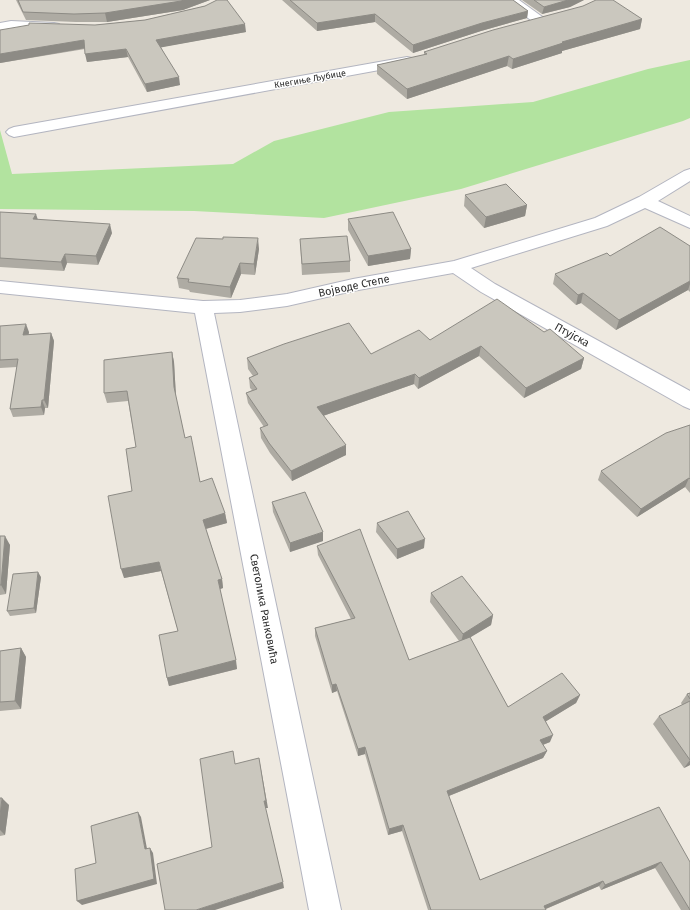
<svg xmlns="http://www.w3.org/2000/svg" width="690" height="910" viewBox="0 0 690 910" font-family="'Fira Sans',sans-serif">
	<rect width="100%" height="100%" fill="#eee9e0"/>
	<path fill="#b2e39f" d="M690,60V118L683,121L461,189L324,218L194,211L0,209V130L12,174L233,164L274,141L389,112L533,102L648,69Z"/>
	<g fill="none" stroke-linecap="round" stroke-linejoin="round">
		<g stroke="#b3b5c0" stroke-width="2">
			<path id="minor" d="M504,0H519L548,21L546,24H536Z
				M11,21L54,23L59,24L61,27L59,30L54,31L11,29L0,31V23Z
				M407,57L412,58L414,61L412,64L14,137L9,135L6,132L9,129L14,127Z
				M690,169V181L658,201L690,216V228L645,208L607,226L471,268L495,284L690,391V409L683,406L481,292L453,273L353,291L287,306L240,312L214,313L341,910H309L195,313L0,293V281L203,301L240,300L287,294L353,279L454,261L595,218L639,197L684,171Z"/>
		</g>
		<use href="#minor" fill="#fff" fill-rule="evenodd"/>
	</g>
	<path fill="#aeaba3" d="M16,0H210L183,10L107,22H76L26,20Z
		M282,0H513L528,11L527,18L481,31L413,53L375,22L317,31Z
		M522,0H584L570,7L542,14Z
		M205,6L246,32L161,47L180,85L147,92L128,57L87,62L85,49L0,63V30L95,25L145,20Z
		M642,19L640,29L562,51V53L512,69L507,66L407,99L377,74V65L424,55V52Z
		M465,195L527,205L525,216L484,228L464,206Z
		M0,212L38,220L112,233L98,265L67,263L64,271L0,267Z
		M348,219L411,249L410,259L368,266L348,230Z
		M300,239L350,261V272L302,275Z
		M690,246V292L688,290L616,330L581,303L576,305L553,284L555,274L610,256Z
		M259,249L255,275L241,274L231,298L190,292L189,290L179,288L177,278Z
		M0,326L29,332L28,335L51,333L54,341L48,408H45L44,415L13,417L10,409L17,367L0,368Z
		M544,332L584,358L581,369L524,398L479,356L418,389L414,384L323,416L346,455L292,481L270,453L261,438L260,428L264,427L248,403L246,393L252,390L250,388L249,378L253,376L248,369L247,358L371,354L430,340Z
		M172,352L174,362L176,397L185,438L200,482L225,513L227,523L206,529L222,579L223,588L220,589L237,669L169,686L167,678L178,631L161,571L124,578L136,447L128,401L107,403L104,393Z
		M690,425V493L685,487L637,517L598,480L601,471Z
		M272,502L323,541L290,552L273,512Z
		M377,523L424,548L397,559L376,532Z
		M0,536L10,545L6,594L0,595Z
		M317,546L409,660L459,641L430,602L431,593L493,615L491,625L470,637L508,707L580,695L576,703L546,721L550,742L543,745L547,751L543,758L449,796L480,880L659,807L690,910H681L655,868L601,890L599,886L546,909V910H428L402,831L388,835L365,754L358,756L337,691L332,693L315,636V628L351,619L318,555Z
		M41,577L36,613L10,616L7,611Z
		M21,648L26,657L21,709L0,711V651Z
		M690,693V765L684,768L653,724L659,716L682,705L681,703L687,694Z
		M0,798L9,805L5,835L0,836Z"/>
	<path fill="#8d8b85" d="M184,0H210L183,10L107,22L105,13Z
		M568,0H584L570,7L542,14L544,7Z
		M528,11L527,18L481,31L413,53V45L482,23Z
		M375,14V22L317,31V23Z
		M642,19L640,29L562,51V53L512,69L513,59L562,42Z
		M245,24L246,32L158,48L156,40Z
		M84,40L86,48L0,63V54Z
		M126,49L128,57L87,62L85,54Z
		M509,56L507,66L407,99V89Z
		M179,77L180,85L147,92L145,84Z
		M527,205L525,216L484,228L486,217Z
		M36,214L39,223L33,219Z
		M110,224L112,233L98,265L96,256Z
		M258,238L259,249L255,275L254,264Z
		M411,249L410,259L368,266V256Z
		M65,254L67,263L64,271L61,262Z
		M240,263L241,274L231,298L230,287Z
		M690,281V284L688,290L616,330L619,320Z
		M583,293L581,303L576,305L578,295Z
		M26,324L29,332L27,344L23,335Z
		M51,333L54,341L48,408L44,400Z
		M481,346L479,356L418,389L419,378Z
		M172,352L174,362L176,397L174,387Z
		M584,358L581,369L524,398L526,388Z
		M415,374L414,384L317,418V407Z
		M42,400L45,408L44,415L41,407Z
		M346,445V455L292,481L291,471Z
		M689,478L685,487L637,517L641,509Z
		M225,513L227,523L205,529L203,520Z
		M323,532V541L290,552V543Z
		M5,536L10,545L6,594L1,585Z
		M425,539L424,548L397,559V549Z
		M159,562L161,571L124,578L121,569Z
		M38,572L41,577L36,613L34,608Z
		M222,579L223,588L220,589L218,580Z
		M493,615L491,625L461,643L463,634Z
		M21,648L26,657L21,709L15,701Z
		M236,660L237,669L169,686L167,678Z
		M336,684L337,691L332,693V685Z
		M580,695L576,703L540,725L543,717Z
		M553,735L550,742L537,747L540,740Z
		M365,747V754L358,756V749Z
		M547,751L543,758L446,797L447,791Z
		M259,758L268,808H265L264,801Z
		M690,760V765L684,768Z
		M2,798L9,805L5,835L0,830V816Z
		M138,812L141,817L148,854L145,849Z
		M403,825L402,831L388,835L389,829Z
		M150,848L153,853L157,884L82,905L77,901Z
		M661,862L655,868L601,890L605,885Z
		M603,881L599,886L543,910L544,906Z
		M283,882L284,888L215,910H196Z"/>
	<path fill="#cac7be" stroke="#8d8b85" d="M18,0H184L181,1L105,13L74,14L23,12Z
		M217,0H227L245,24L156,40L179,77L145,84L126,49L85,54L84,40L0,54V30L29,25V23L95,25L145,20L205,6Z
		M290,0H513L528,11L482,23L413,45L375,14L317,23Z
		M534,0H568L544,7Z
		M596,0H613L642,19L562,42L563,43L513,59L509,56L407,89L377,65L427,54L424,52L493,30L583,6Z
		M506,184L527,205L486,217L465,195Z
		M0,212L36,214L33,219L110,224L96,256L65,254L61,262L0,258Z
		M393,212L411,249L368,256L348,219Z
		M660,227L690,246V281L619,320L583,293L578,295L555,274L607,253L610,256Z
		M347,236L350,261L302,264L300,239Z
		M223,237L258,238L254,264L240,263L230,287L188,282L189,279L177,278L196,238L223,239Z
		M497,299L544,332L550,329L584,358L526,388L481,346L419,378L415,374L317,407L346,445L291,471L269,443L260,428L268,425L246,393L257,389L249,378L258,374L247,358L284,344L349,323L371,354L419,330L430,340Z
		M26,324L23,335L51,333L44,400H42L41,407L10,409L18,359L0,360V326Z
		M172,352L174,387L185,438L191,436L200,482L212,478L225,513L203,520L222,579L218,580L236,660L167,678L159,635L178,631L159,562L121,569L108,496L132,491L126,449L136,447L127,391L104,393V360Z
		M690,425V479L689,478L641,509L601,471L666,433Z
		M305,492L323,532L290,543L272,502Z
		M408,511L425,539L397,549L377,523Z
		M360,529L409,660L470,637L508,707L562,673L580,695L543,717L553,735L540,740L547,751L447,791L480,880L659,807L690,862V910L661,862L605,885L603,881L544,906L546,910H431L403,825L389,829L365,747L358,749L336,684L332,685L315,628L355,618L317,546Z
		M0,536H5L1,585H0Z
		M38,572L34,608L7,611L13,574Z
		M462,576L493,615L463,634L431,593Z
		M21,648L15,701L0,702V651Z
		M690,693V699L687,694Z
		M690,701V760L659,716Z
		M233,751L235,764L259,758L266,801H264L283,882L196,910H165L157,864L212,847L200,759Z
		M0,798H2L0,816Z
		M138,812L145,849L150,848L154,879L77,901L75,869L96,863L91,826Z"/>
	<g text-anchor="middle" dominant-baseline="central" stroke-width="3" stroke-linejoin="round" paint-order="stroke">
		<g font-size="9" fill="#2d2d2d" stroke="#fff">
			<text transform="translate(310 79) rotate(-10)">Кнегиње Љубице</text>
		</g>
		<g font-size="11" fill="#2d2d2d" stroke="#fff">
			<text transform="translate(354 286) rotate(-12)">Војводе Степе</text>
			<text transform="translate(572 335) rotate(29)">Птујска</text>
			<text transform="translate(264 609) rotate(79)">Светолика Ранковића</text>
		</g>
	</g>
</svg>
